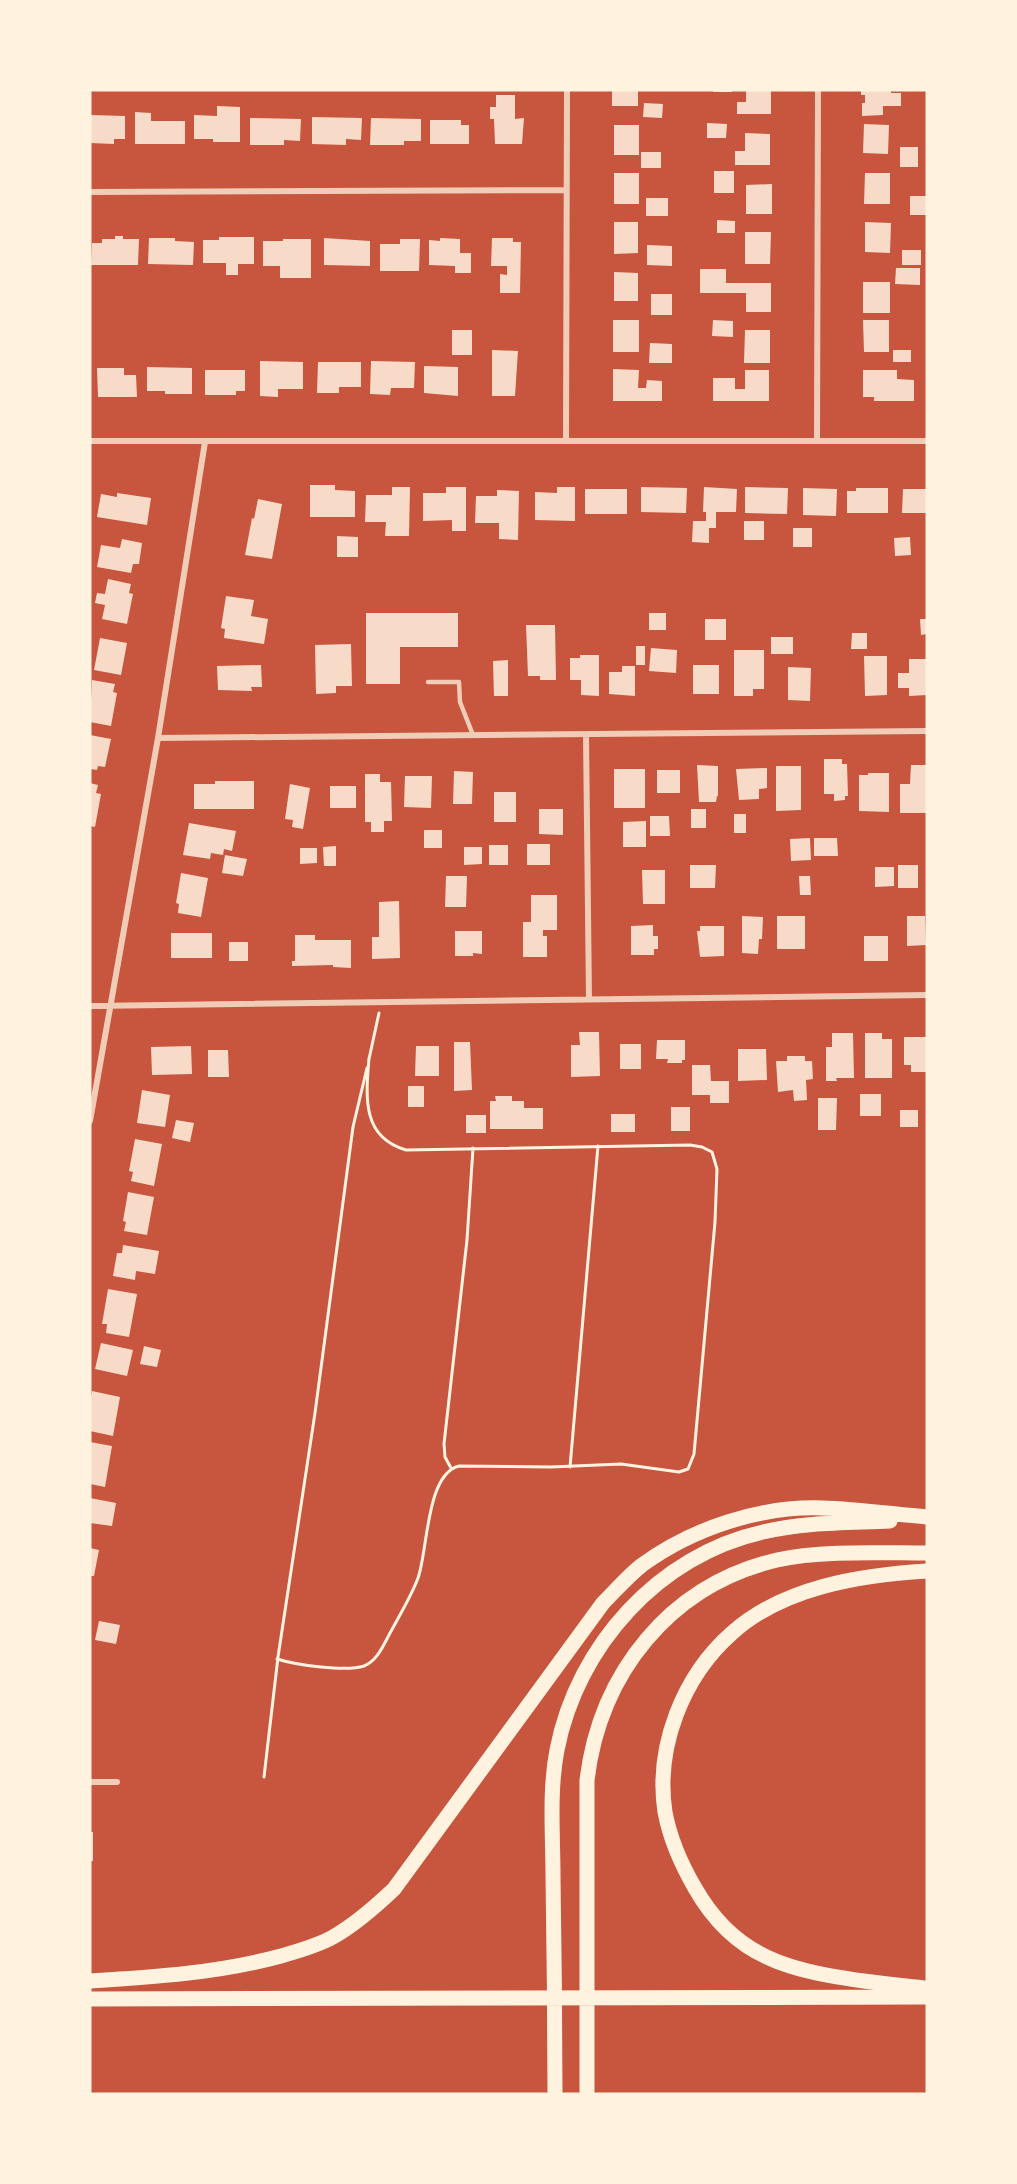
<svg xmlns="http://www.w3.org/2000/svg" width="1017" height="2184" viewBox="0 0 1017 2184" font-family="Montserrat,sans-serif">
	<rect width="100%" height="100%" fill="#c8553d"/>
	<path fill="#f7dbc8" d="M612,90H638V106H612Z
		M713,90H732V92H713Z
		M746,90H771V114H737V102H746Z
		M861,90H891V93H901V106H883V115L862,116V103H865V95H861Z
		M496,95H515V119L524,118L522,144H495L494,119H490V107H496Z
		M644,103L663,104L662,118L643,117Z
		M217,106L240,107V142H213V139H194V115L217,116Z
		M135,112L151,113V121H185V144H135Z
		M90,115L125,116V139H114V144L90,143Z
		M312,117L362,118L361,140L346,139V145L312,144Z
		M250,118L301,119L300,141L284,140V145H250Z
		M371,118L421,119V141H404V145H370Z
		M430,120H461V125H469V144H430Z
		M707,123L727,124L726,138H707Z
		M864,124L889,125L888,154L863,153Z
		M614,125H639V155H614Z
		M745,133L770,134V165H735V151H745Z
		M900,147H918V167H900Z
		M641,152H661V168H641Z
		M714,171H734V193H714Z
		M614,173H639V204H614Z
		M865,173H890V204H864Z
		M772,184V214H746V185Z
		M910,196H927V215H910Z
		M646,198H668V216H646Z
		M717,220L735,221V233H717Z
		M614,222H638V253L614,254Z
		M865,222L891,223L890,253L865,252Z
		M745,232H771L770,264H745Z
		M115,236H123V239H139L138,265H91L92,243H102V239H115Z
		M219,237H254V264H238V275H226V263H203V240H219Z
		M149,238H175V241L194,242L193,265L148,264Z
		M324,238L370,241V266L324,265Z
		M440,238L460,239V253H471V273H455V266L429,265V240L440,241Z
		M492,238H513V242H521L520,293H500V274L507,275V266H491Z
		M283,239H311V278H280V266H263V241H283Z
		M400,239H420L419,271H380V244H400Z
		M647,245L672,246V266L647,265Z
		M902,250H921V265H902Z
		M896,268H920V285L895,284Z
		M700,269H726V283H771V312H746V293H700Z
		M614,272L638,273V301H614Z
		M863,282H890V313H863Z
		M651,294H672V315H651Z
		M613,320H639V352H613Z
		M713,320L733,321V337L712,336Z
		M863,320H889V352H864Z
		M452,330H472V355H452Z
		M745,330H770V363H744Z
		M650,343L672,344V363H649Z
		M492,350L518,351L515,396H492Z
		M893,350H911V362H893Z
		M260,361L303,362V389H278V397L260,396Z
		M371,361L415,362L414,388H391L390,395L370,394Z
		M318,362H361V387H339V393H317Z
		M424,366L458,367V396L424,393Z
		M147,367L192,368V394H165V391H147Z
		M97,368H124V375H136L137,397H98Z
		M613,369L639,370L638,388H646L647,380L662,381V401H613Z
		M205,370H245V391H236V395H205Z
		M745,370H769V401H713V378H735V389H745Z
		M863,370H897V379L914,380V401H874V397H863Z
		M310,485H335V490L355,491V517H310Z
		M392,487H410L409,536H385L386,522H365L366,495H392Z
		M446,487H466V531H452V520L423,521V493H446Z
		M557,487H575V521L535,520V492L557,493Z
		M641,487L687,488L686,513L641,512Z
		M704,487L737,489L736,512H716V528H709V543L692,542L693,521H706V512H703Z
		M745,487L788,488L787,514L745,513Z
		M803,488L837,489L836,516L803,515Z
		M856,488H888V513H847V491H856Z
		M585,489H627V514H585Z
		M903,489H927V513H902Z
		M497,490L519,491L518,540L499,539V523H475L476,496H497Z
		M117,493L151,498L147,525L97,517L101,494L117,497Z
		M258,499L282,504L272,559L245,555L252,518L254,519Z
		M744,521H764V540H744Z
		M793,528H812V547H793Z
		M337,536L358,537V557H337Z
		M910,537L911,555L895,556L894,538Z
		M122,539L142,543L139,564H133L131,573L97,567L101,545L120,548Z
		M108,579L131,584L129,593L133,594L127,624L102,619L105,605L95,603L97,593L105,594Z
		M226,596L254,600L251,616L268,619L264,644L224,638L225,629L221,628Z
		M366,613H458V647H400V684H366Z
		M649,613H666V630H649Z
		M705,619H726V640H705Z
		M920,619H927V634L921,635Z
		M526,625H555L556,680H540V676H528Z
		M852,633H867V649H851Z
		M771,637H793V654H771Z
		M100,638L127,643L121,675L94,670Z
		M351,644L352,686H336V693L316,694L315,645Z
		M636,646H645V665H636Z
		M651,648L677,650L676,673L649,671Z
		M734,650H764V689H753V696H734Z
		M580,655H599V696L581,695V680H570V658H580Z
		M864,656H887V695L865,696Z
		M909,659H927V695L909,696V688H898V673H909Z
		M508,660V696H494L493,661Z
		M261,665L262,687H251L252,691L218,690L217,666Z
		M693,665H719V694H693Z
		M622,666H635V696L609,694V672H622Z
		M788,667L811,668L810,701L788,700Z
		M92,680L115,684L113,692L117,693L111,726L90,722Z
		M90,735L111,739L105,767L98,766L97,770L90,769Z
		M824,759H842V764H847L848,796H845V800L834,801V794H824Z
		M697,765L718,766V796H717L716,802H699Z
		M911,765H927V813H900V784H910Z
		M776,766H801V810L776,811Z
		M767,768V788L759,789V799L739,800L736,769Z
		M614,769H645V808H614Z
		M657,770H680V793H657Z
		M454,771L473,772L472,804H453Z
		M868,773H889V812L859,811V775H868Z
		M365,774H380V782H391L392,821H384V832H371V822H365Z
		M405,776H432L431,808L404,807Z
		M215,781H254V809H194V784H215Z
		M90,783L98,785L96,793L101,794L95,827L90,826Z
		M290,784L310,788L303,829L292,827L293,820L285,819Z
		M330,786H356V808H330Z
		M494,792H516V822H494Z
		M539,809H563V835L539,834Z
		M691,809H706V828H691Z
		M734,814H746V833H734Z
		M650,816H669L670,836H650Z
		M646,821V847H623V822Z
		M189,823L236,831L232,851L224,849L223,855L211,853L210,859L183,855Z
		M424,830H442V848H424Z
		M810,838L811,860L791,861L790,839Z
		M814,838H837L838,856H814Z
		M527,844H550V865H527Z
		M489,845H508V865H489Z
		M336,846V866H324L323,847Z
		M464,847H482V864L464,865Z
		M300,848H317V863L300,864Z
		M225,855L247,859L243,876L222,873Z
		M690,865H716L715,888H690Z
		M898,865H918V888H898Z
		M875,867H894V886L875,887Z
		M642,870H665V904H643Z
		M181,873L208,878L201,917L178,913L179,904L176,903Z
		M446,876H467L466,907H445Z
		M799,876H810L811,895H800Z
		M531,895H557V930H543V936H547V957H523V922H531Z
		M399,901L400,958L372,959V937H379V902Z
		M742,916L763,917L762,939H759L758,954L742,953Z
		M777,916H805V949H777Z
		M907,916H925L926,945L907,946Z
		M653,925V936H658V949H654V955H631V926Z
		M700,926H724V956L700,957L697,931H700Z
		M455,931H482V954L473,953V956H455Z
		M171,933H212V958H171Z
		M295,935H315V940H351V968L333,967V965L292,966V961H295Z
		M864,936H888V961H864Z
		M229,942H248V961H229Z
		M579,1032H599L600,1076L571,1077V1045H580Z
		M832,1033H853L854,1078H836L837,1081H826V1047H832Z
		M865,1033H882V1039H892V1078H865Z
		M904,1037H926L927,1072H911V1065H904Z
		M657,1040H685V1060H682V1063H667L668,1059H656Z
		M454,1042H470L472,1090L454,1091Z
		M620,1044H641V1069H620Z
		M191,1046L192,1074L152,1075L151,1047Z
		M416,1046H439V1076H415Z
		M738,1049H766L767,1080L738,1081Z
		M208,1050H228L229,1077H208Z
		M787,1056H805V1061H812L813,1079L806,1080L807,1100L794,1101L793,1090L778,1092L776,1061H787Z
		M692,1065H710L711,1081H729V1103H710V1095H692Z
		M408,1086H424V1107H408Z
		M142,1090L170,1095L165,1127L137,1123Z
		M860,1094H881V1116H860Z
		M495,1096H512V1101H524V1108H543V1129H490V1101H496Z
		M818,1098H837L836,1130H818Z
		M671,1107H690V1131H671Z
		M900,1110H918V1127H900Z
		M611,1114H635V1132H611Z
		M466,1115H486V1133H466Z
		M176,1120L194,1123L190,1142L172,1138Z
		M135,1139L162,1144L154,1186L131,1181L133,1172L129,1171Z
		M128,1192L154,1197L147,1235L124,1231L126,1222L123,1221Z
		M123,1245L159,1251L155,1274L136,1271L135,1280L113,1276L117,1253H122Z
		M108,1289L137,1294L129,1337L106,1333L107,1324H102Z
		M101,1343L133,1350L127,1376L95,1369Z
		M144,1346L161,1350L157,1367L140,1364Z
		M92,1391L120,1397L113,1436L90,1431V1403Z
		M90,1442L112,1446L105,1487L90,1484Z
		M90,1498L116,1503L112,1526L90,1523Z
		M90,1548L99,1550L94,1576H90Z
		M99,1621L120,1625L116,1644L95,1640Z
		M90,1832H93V1861H90Z"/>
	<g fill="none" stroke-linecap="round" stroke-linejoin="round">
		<path stroke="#fff3e0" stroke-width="3" d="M369,1059L379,1013
			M570,1467L598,1146
			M451,1468L445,1457L444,1444L467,1240L473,1148
			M277,1659C296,1665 346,1672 364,1666C377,1661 383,1646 389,1635C399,1616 411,1597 418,1578C428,1550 426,1474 459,1466L551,1467L621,1464L679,1472L688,1469L694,1454L715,1222L717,1169L712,1152L702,1147L690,1145L406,1150C361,1137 366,1096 369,1058
			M264,1777L278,1657L315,1413L353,1127L367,1068"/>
		<path stroke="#f1ccb7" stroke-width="4.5" d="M428,682H459L460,702L473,735"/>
		<path stroke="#f1ccb7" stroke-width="6" d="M90,192L566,190
			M90,441H927
			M566,441L567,90
			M817,441L818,90
			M586,735L589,999
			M158,738L927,731
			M90,1006L927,995
			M90,1121L158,738L205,442
			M90,1782H117"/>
		<path stroke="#fff3e0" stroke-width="15" d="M90,1981C154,1977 218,1973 281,1956C298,1951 317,1946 333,1937C356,1924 375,1907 394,1889L603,1603C616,1590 628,1576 642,1565C693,1528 760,1506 822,1508C857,1509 892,1514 927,1517
			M924,1988C879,1983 809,1977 769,1958C737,1944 712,1918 695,1888C681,1864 670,1839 665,1812C655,1747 683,1676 732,1633C783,1587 861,1575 927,1571
			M90,1999L927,1997
			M555,2094C555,2021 554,1949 553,1876C553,1835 549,1791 557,1750C577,1646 659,1555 763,1532C805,1522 847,1523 890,1521
			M587,2094V1780C600,1673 670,1585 777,1560C820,1550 882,1553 927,1553"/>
	</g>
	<rect width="1017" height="2184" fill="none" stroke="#fff3e0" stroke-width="183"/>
</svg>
